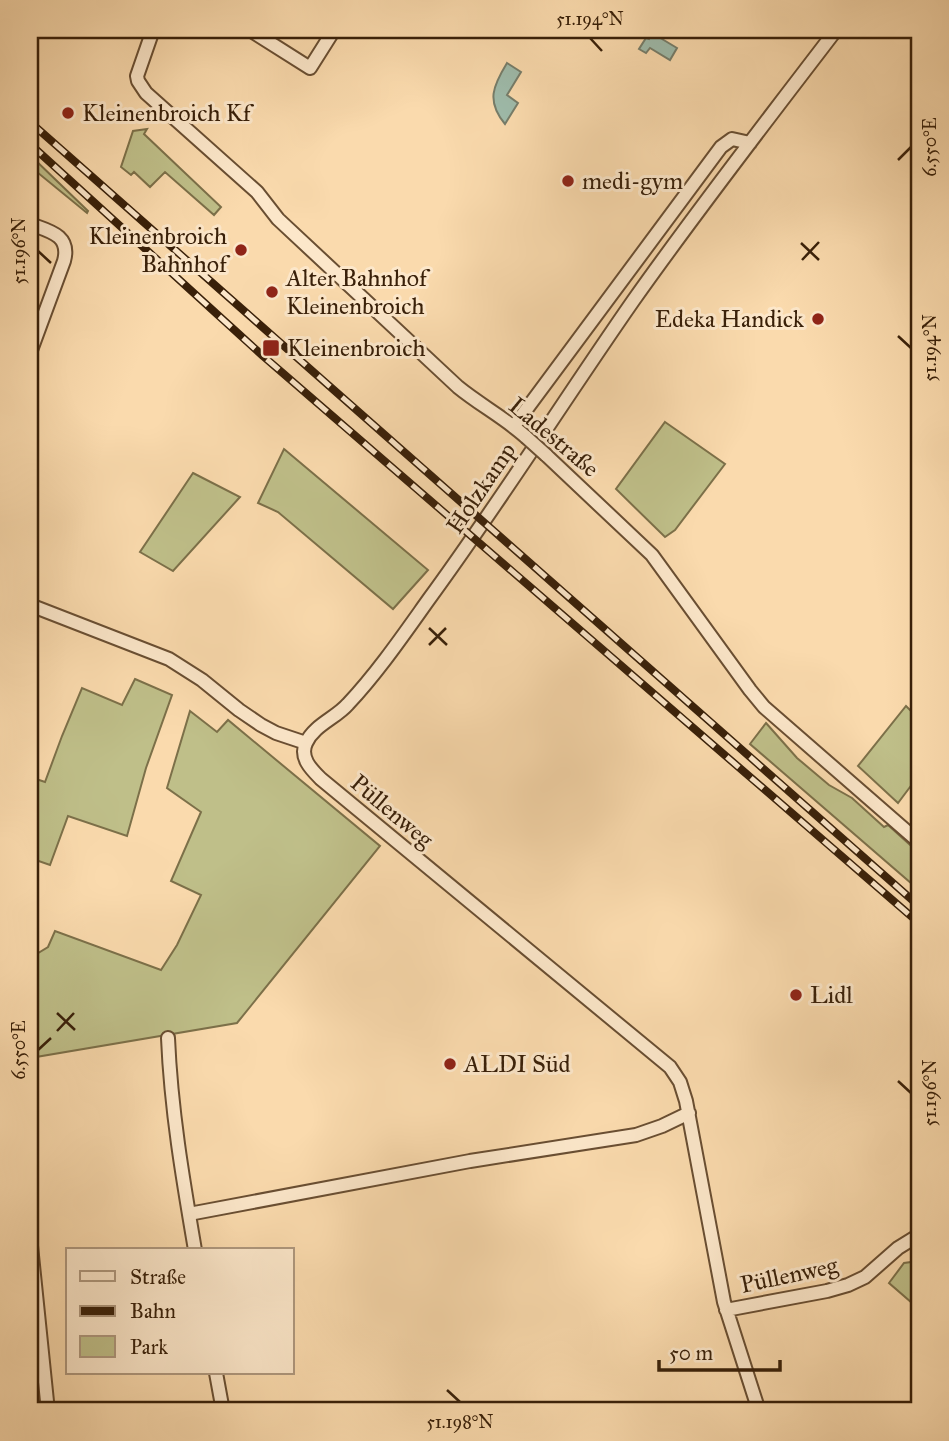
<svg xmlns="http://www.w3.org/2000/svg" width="949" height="1441" viewBox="0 0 949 1441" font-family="'IM FELL Great Primer',serif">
	<rect width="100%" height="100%" fill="#fadaad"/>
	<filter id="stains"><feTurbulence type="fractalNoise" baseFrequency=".00286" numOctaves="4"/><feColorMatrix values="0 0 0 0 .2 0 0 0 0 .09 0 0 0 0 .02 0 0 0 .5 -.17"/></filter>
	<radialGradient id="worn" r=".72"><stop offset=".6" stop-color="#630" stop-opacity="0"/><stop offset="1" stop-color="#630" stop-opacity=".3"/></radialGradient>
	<path fill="#bfbf89" stroke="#7c7049" stroke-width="2" d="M147,129L144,134L221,207L214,215L165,172L150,187L134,172L131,175L121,167L133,131Z
		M30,155L88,211L87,213L37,172L30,169Z
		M665,422L725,464L675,530L665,537L616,489Z
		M284,449L428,570L393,609L278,512L258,503Z
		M193,473L240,497L173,571L140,552Z
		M135,679L172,695L146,768L127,836L68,816L50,865L30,858V777L45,782L62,736L82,688L122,705Z
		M906,706L912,712L919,716V775L898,803L858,766Z
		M190,711L217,732L228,720L380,846L237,1023L30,1058V958L48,947L55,931L161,970L177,945L201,895L171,881L201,812L167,788Z
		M766,723L797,758L829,785L852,798L884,827L888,825L919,853V890L750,744Z
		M919,1261V1309L889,1283L904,1263Z"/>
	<path fill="#9ebbab" stroke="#767d6a" stroke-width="2" d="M652,33L677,48L670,60L650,48L646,53L639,49L646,38L649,39Z
		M507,63L521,72L507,95L518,103L505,124C486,101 493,86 507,63Z"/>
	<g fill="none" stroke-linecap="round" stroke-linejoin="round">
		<g stroke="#694e32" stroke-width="16">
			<path id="street" d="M153,30L137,76L138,81L146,93L257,192L278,219L458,387C480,405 505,418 526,437
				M250,30L310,68L334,30
				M30,224C49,231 71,235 64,261L30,353
				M514,426L721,147L732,139L750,143
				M546,455L652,555L750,690L764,707L919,842
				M30,605L169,659L202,680L239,710L261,725L276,733L306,743
				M168,1038C171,1110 183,1180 195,1250
				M189,1214L470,1161L636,1135L662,1126L689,1113
				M30,1236L48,1411
				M726,1310L827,1291L848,1285L865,1277L898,1248L919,1235
				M216,1373L223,1411
				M759,1411L724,1302L686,1101L680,1082L670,1067L321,779C312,770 299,758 306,743C314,725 336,718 348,704C378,672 404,634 429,599C500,502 564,400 633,301C698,209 768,119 836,30"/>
		</g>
		<use href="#street" stroke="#fce7ca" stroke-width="12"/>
		<g stroke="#392009" stroke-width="8">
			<path id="rail" d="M30,122L919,906
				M30,144L263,356L919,923"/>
		</g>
		<use href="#rail" stroke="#fce7ca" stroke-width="5" stroke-dasharray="16" stroke-linecap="butt"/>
		<g stroke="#694e32" stroke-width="16" stroke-linecap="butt">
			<path id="street-bridge" d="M526,437L546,455"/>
		</g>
		<use href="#street-bridge" stroke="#fce7ca" stroke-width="12"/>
	</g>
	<path fill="none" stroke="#392009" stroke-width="2.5" d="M590,38L602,51M898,160L911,147M801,243L819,260M38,251L51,263M802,260L819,242M898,336L911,348M429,628L447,645M429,645L446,628M57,1013L75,1030M57,1031L74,1013M38,1050L51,1038M898,1081L911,1093M447,1390L460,1402"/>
	<g fill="#8f2418" stroke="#fce7ca" stroke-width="2.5">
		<circle cx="68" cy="113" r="7"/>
		<circle cx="568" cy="181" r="7"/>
		<circle cx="241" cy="250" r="7"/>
		<circle cx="272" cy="292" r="7"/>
		<circle cx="818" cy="319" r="7"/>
		<rect x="262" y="339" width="18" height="18" rx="3.5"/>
		<circle cx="796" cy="995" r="7"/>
		<circle cx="450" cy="1064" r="7"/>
	</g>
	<g text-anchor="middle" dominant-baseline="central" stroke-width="6" stroke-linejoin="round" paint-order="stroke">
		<g font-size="24" fill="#392009" stroke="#fce7ca" text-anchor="start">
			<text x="82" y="113">Kleinenbroich Kf</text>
			<text x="582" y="181">medi-gym</text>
			<text x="227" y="236" text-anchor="end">Kleinenbroich<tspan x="227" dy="28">Bahnhof</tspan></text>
			<text x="286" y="278">Alter Bahnhof<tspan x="286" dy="28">Kleinenbroich</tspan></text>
			<text x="804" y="319" text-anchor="end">Edeka Handick</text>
			<text x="287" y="348">Kleinenbroich</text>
			<text x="810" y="995">Lidl</text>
			<text x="464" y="1064">ALDI Süd</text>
		</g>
		<g font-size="24" fill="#392009" stroke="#fce7ca">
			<text transform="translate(554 437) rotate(40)">Ladestraße</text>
			<text transform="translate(481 488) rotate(-56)">Holzkamp</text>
			<text transform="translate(392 811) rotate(40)">Püllenweg</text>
			<text transform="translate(789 1275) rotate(-12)">Püllenweg</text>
		</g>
	</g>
	<rect width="949" height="1441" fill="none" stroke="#fadaad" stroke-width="77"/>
	<rect x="66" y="1248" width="228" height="126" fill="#fce7ca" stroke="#ae977d" stroke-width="2"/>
	<rect x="80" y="1271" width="35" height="10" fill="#fce7ca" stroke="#ae977d" stroke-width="2"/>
	<text x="130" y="1284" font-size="21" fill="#392009">Straße</text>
	<rect x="80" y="1306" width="35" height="10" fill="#392009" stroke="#ae977d" stroke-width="2"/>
	<text x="130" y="1318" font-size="21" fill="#392009">Bahn</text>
	<rect x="80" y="1336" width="35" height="21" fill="#bfbf89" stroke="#ae977d" stroke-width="2"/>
	<text x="130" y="1354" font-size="21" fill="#392009">Park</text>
	<path d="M659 1360v10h121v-10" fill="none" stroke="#392009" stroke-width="3.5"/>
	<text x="669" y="1360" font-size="21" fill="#392009" stroke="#fce7ca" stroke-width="5" paint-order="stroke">50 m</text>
	<rect x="38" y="38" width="873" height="1364" fill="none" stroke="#392009" stroke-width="2.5"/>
	<g font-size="18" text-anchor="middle" fill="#392009">
		<text x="590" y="25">51.194°N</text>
		<text transform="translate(930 147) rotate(-90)" y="6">6.550°E</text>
		<text transform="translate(19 251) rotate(-90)" y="6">51.196°N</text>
		<text transform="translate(930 348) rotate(-90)" y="6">51.194°N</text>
		<text transform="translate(19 1050) rotate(-90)" y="6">6.550°E</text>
		<text transform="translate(930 1093) rotate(-90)" y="6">51.196°N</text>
		<text x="460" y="1428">51.198°N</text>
	</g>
	<rect width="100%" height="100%" filter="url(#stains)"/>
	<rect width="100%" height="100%" fill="url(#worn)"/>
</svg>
